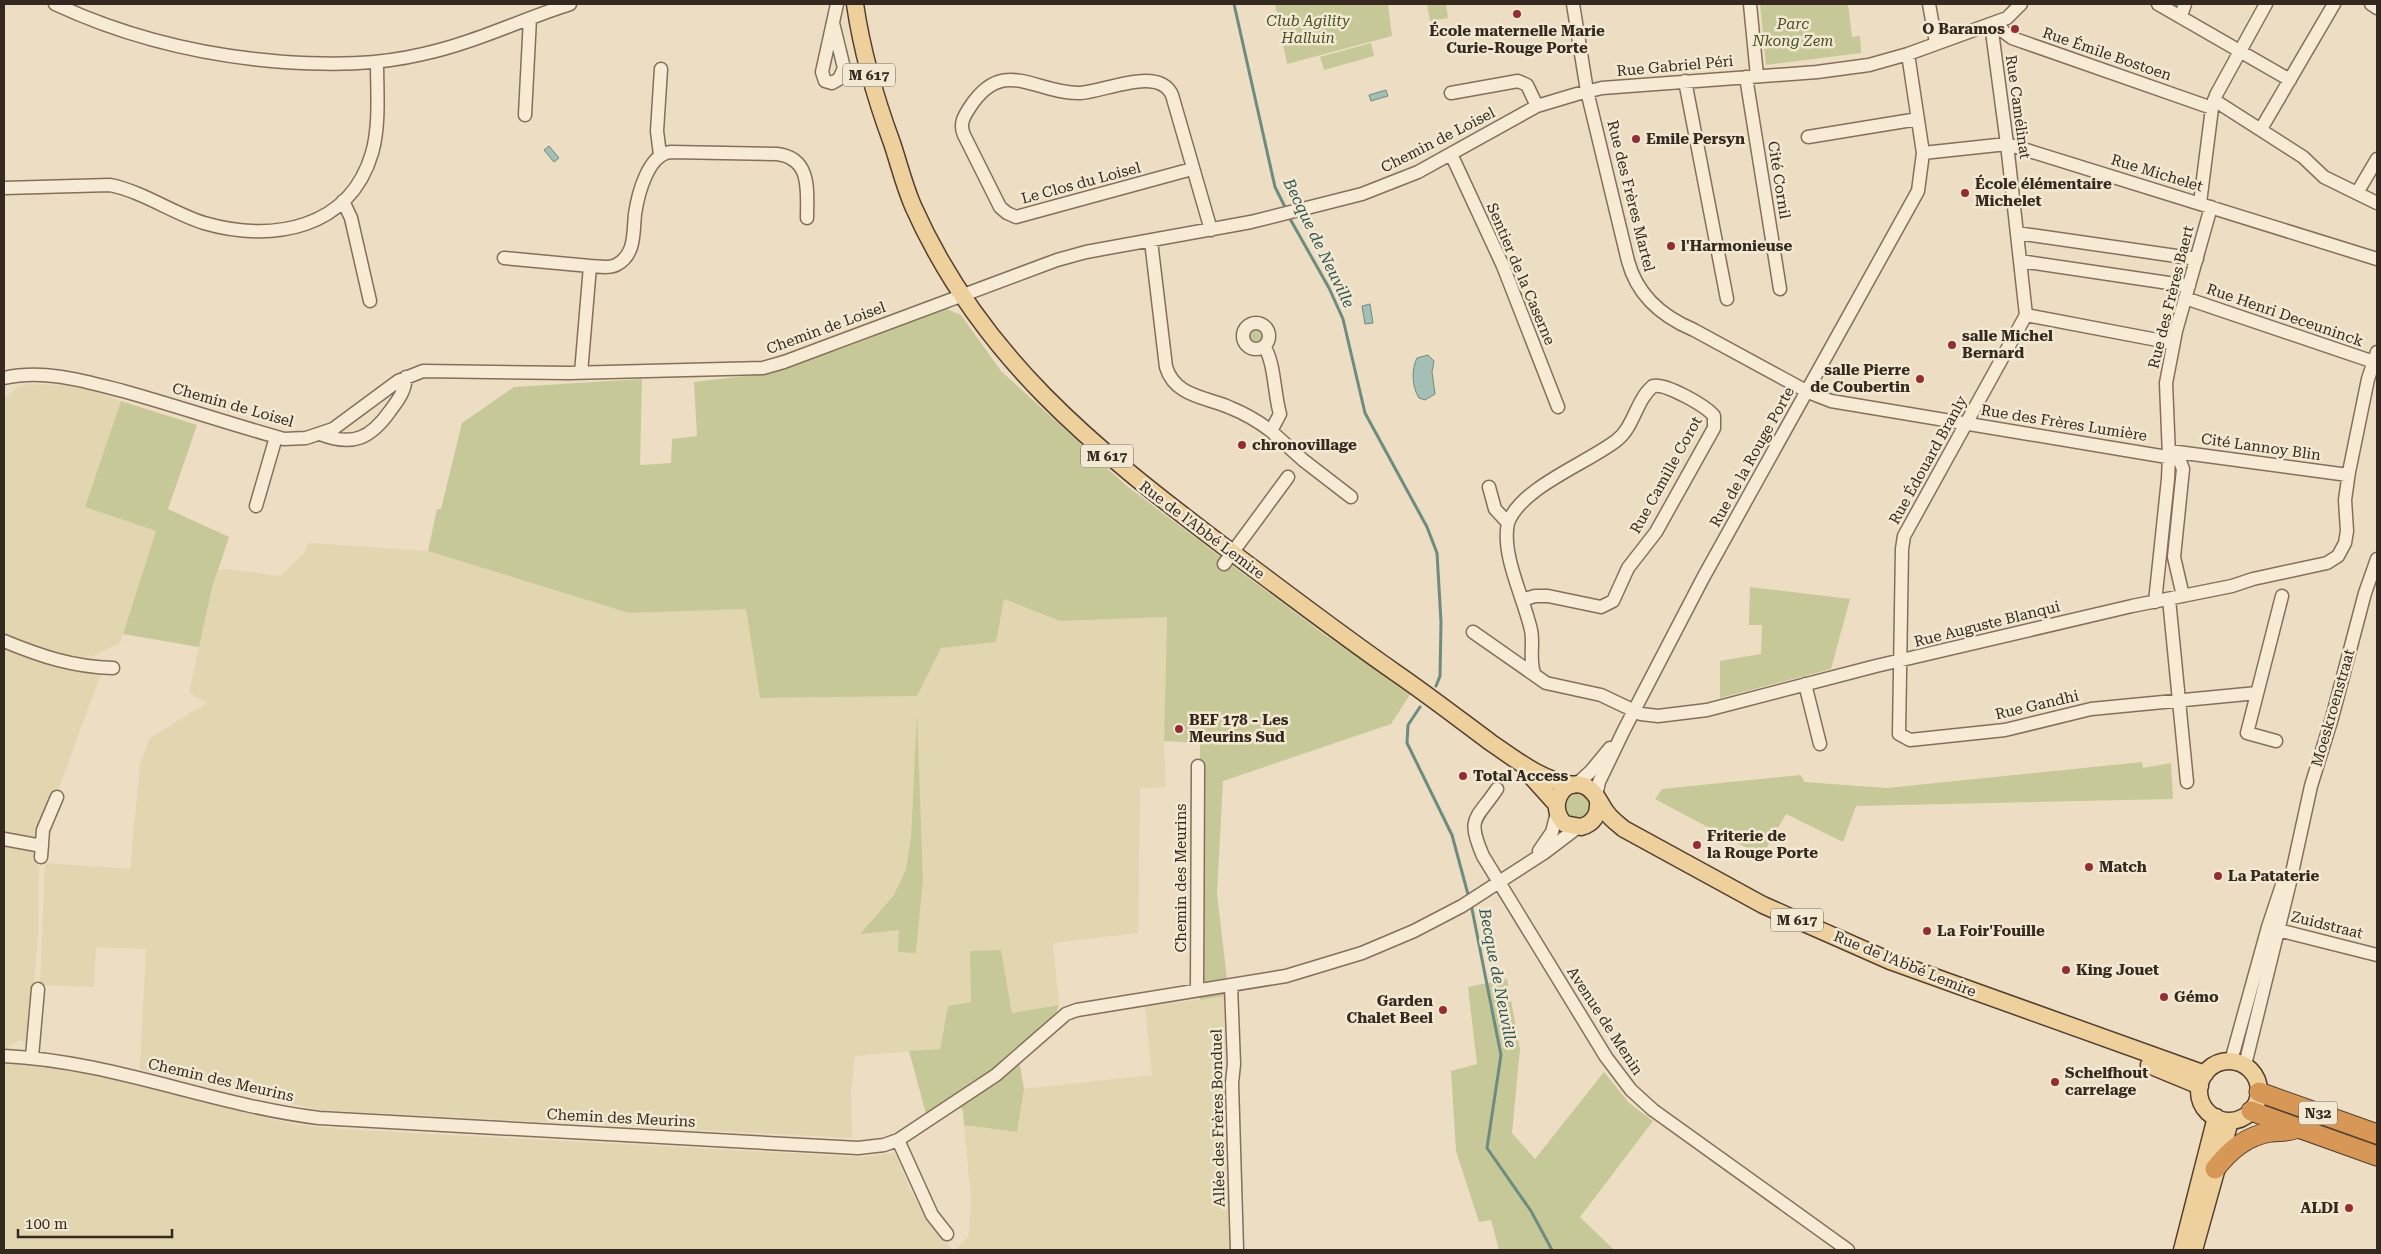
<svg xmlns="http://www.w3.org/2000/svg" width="2381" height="1254" viewBox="0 0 2381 1254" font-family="'Roboto Serif',serif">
	<rect width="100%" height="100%" fill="#ecddc3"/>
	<path fill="#e1d6b0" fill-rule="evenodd" d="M27,384L60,385L86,389L121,401L85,507L156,531L120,643L93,656L72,658L4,636V399L18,387Z
		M309,543L428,551L629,613L746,609L760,698L917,696L941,648L996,642L1003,599L1060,621L1167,617L1164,741L1166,787L1140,788L1138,933L1053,943L1059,1005L1012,1013L1001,950L971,1002L948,1006L940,1049L855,1056L851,1093L852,1138L319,1110L140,1069L146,949L96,947L94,987L40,985L45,863L130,869L140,765L150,738L207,703L189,693L212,588L219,570L227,569L281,576L303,554ZM917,723L923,880L916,953L899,930L861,933L894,895L906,869L911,837Z
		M4,646L45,663L100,676L60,785L48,809L39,850L38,938L28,1044L20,1040L7,1048H4Z
		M1225,996L1233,1250H955L969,1236L971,1199L964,1125L1017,1132L1024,1089L1152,1075L1145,1007Z
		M4,1062L92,1074L292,1124L340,1129L860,1157L895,1153L910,1189L928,1223L953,1250H4Z"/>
	<path fill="#c6c997" d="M1275,4H1388L1392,36L1287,64Z
		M1427,4H1446L1448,18L1430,21Z
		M1760,4H1848L1852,37L1860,36L1861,53L1766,65Z
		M1371,43L1374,56L1324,70L1320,57Z
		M945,308L961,315L1001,371L1128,487L1325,635L1411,693L1391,724L1223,781L1217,894L1227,979L1225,996L1200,1000V743L1164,741L1167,617L1060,621L1004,599L996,642L941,648L917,696L760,698L746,609L629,613L428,551L437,509H441L462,423L514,387L642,379L640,465L671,463L672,439L697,436L694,382L771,373L849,346Z
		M1249 336a8 8 0 1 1 16 0a8 8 0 1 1-16 0Z
		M121,401L197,425L168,509L229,537L212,588L199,647L123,634L156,531L85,507Z
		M1750,587L1850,599L1831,669L1720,698V661L1761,654L1762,625H1749Z
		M917,714L923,880L916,953L898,952L899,930L860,934L894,895L906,869L911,837Z
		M2142,762L2143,768L2171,763L2173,799L1856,806L1843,842L1786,814L1762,856L1655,799L1662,789L1801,775L1804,782L1887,788Z
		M1566 806a12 12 0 1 1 24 0a12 12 0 1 1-24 0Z
		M1001,950L1012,1013L1059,1005L1054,1018L1018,1054L1024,1089L1017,1132L964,1125L963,1111L953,1095L926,1114L909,1051L940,1049L948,1006L971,1002L970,951Z
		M1507,979L1520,1049L1512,1133L1535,1159L1604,1072L1629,1103L1653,1121L1580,1217L1614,1250H1499L1491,1220L1479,1222L1456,1151L1451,1071L1477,1064L1468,987Z"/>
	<path fill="#a5bfb6" stroke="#6c8c82" d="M1386,90L1388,96L1371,101L1369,95Z
		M549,146L559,158L554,162L544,150Z
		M1370,304L1373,323L1365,324L1362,306Z
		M1428,355L1434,361L1432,372L1435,394L1425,400L1419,398C1412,387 1411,370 1417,358Z"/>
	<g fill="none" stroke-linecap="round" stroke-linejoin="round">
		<path stroke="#6c8c82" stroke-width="3" d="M1234,4L1275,187L1287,211
			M1289,217L1329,288L1343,319L1365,413L1427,527L1437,553L1441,622L1440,676L1436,686
			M1420,707L1408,725L1407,743L1452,835L1469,898
			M1471,904L1501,1055L1487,1148L1531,1211L1552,1250"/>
		<g stroke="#856f5a" stroke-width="15">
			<path id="minor" d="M55,4C128,38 204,56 284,62C331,65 377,65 423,54C474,43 520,20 570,4
				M1573,4L1587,91L1628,261C1637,295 1663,317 1694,330L1808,392L1831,401L2179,459L2183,469L2174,557L2183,596
				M1750,4L1757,76
				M1929,4L1936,43
				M2158,4L2290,80
				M2371,4L2377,8
				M2181,16L2185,4
				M1997,22L2004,32L2012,38L2212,108
				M833,23L844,68L839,79L832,83L825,81L822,72L837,4
				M1991,24L2007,144L2026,315
				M1746,77L1780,289
				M1685,81L1727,299
				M1451,93L1518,81L1527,85L1537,106
				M2214,100L2303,157L2324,177L2377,203
				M525,115L530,18
				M2261,129L2334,4
				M1808,137L1918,119
				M1923,153L2007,144L2377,259
				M1451,154L1503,266L1558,407
				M660,155L657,131L661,69
				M1192,169L1016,217L1007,213L1000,207L964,135C959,124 964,116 970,107C1004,55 1035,94 1080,93C1104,92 1159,65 1172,95L1211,230
				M4,188L110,185C144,192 172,213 204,223C272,243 350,229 372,153C380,125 377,92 377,62
				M2357,193L2377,159
				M343,201L351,218L370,301
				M2200,203L2212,108L2216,95L2266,4
				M2017,233L2197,259
				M1151,241L1166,367C1175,397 1207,397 1231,408C1246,414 1259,422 1271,431
				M504,258L590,266
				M2020,261L2189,286
				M2185,298L2374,362
				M2026,315L1904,536L1902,549L1899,734L1910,740L2005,730L2091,709L2257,693
				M2026,315L2173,343
				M1243 336a13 13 0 1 1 26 0a13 13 0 1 1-26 0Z
				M1264,346C1275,363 1274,394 1280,414L1271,431L1303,460L1351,497
				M581,373L590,266C598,266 608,269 616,265C636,255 633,232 635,214C638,194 648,154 671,152L777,154C812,158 807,192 807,218
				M4,378C45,369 84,381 123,391C177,406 230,424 284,439L306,438L333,429L398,381L423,371L569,373L763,368L784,362L1057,260L1086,252L1251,222L1362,194L1418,172L1537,106L1577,94L1602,88L1817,72L1869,65L1908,54L2007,18L2021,4
				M320,434C353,447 371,438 390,411C399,399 405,391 406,377
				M2170,451L2348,475
				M1489,487L1495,509L1508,523C1501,555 1524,598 1531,630C1534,644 1529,659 1534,673
				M256,506L276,437
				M1508,523C1521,487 1588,463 1617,440C1634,427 1636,400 1653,386C1666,383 1706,406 1714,416V428L1656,532L1628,568L1613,601L1601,607L1548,596H1535L1522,600
				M1224,564L1288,477
				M2169,599L2187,782
				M2155,602L2168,479L2169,456L2166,383L2176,331L2211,207
				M1473,632L1546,683L1601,695L1641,714L1658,716L1707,710L1876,666L2132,606L2232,586L2253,579L2327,563L2338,556L2345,543L2347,531L2345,500L2349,472L2368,379L2377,352
				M4,641C40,656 73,667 113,668
				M1805,684L1820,744
				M2276,741L2247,733L2282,596
				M1576,785L1591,771L1610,748
				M1497,789C1476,820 1466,817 1483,856L1606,1057L1631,1090L1653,1110L1848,1250
				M1596,796L1599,782L1624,730L1703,578L1918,191L1923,153L1908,54
				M4,839L42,846
				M1539,851L1552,832L1557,813
				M41,857L43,830L57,797
				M2270,928L2377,955
				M1231,986L1234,1064L1232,1083L1237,1250
				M1197,990L1198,766
				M4,1056C112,1061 212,1105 319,1118L858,1148L884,1145L898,1140L996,1075L1066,1014L1077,1010L1286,976L1362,953L1414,931L1462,906L1544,853L1577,828
				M32,1057L38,989
				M2231,1061L2268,927L2283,882
				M2245,1065L2290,882L2311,786L2332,718L2365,593L2377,559
				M898,1140L932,1215L947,1234"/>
		</g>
		<g stroke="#533e2f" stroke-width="19">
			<path id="major" d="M855,4C862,52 875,97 892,143C899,164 904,185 913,206C980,357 1094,448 1222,545C1280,588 1337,632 1396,673C1428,695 1459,719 1490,742C1515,759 1542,781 1573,785
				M1528,773L1556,804
				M1598,802C1599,815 1593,824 1581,827L1565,824C1547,808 1561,777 1585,786C1596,791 1600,804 1607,813C1611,819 1618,824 1624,829L1763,905L1890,961L2205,1074
				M2199 1091a30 30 0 1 1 60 0a30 30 0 1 1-60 0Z
				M2149,1065L2200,1086
				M2182,1250L2216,1117
				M2194,1250L2230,1121"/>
		</g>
		<g stroke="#533e2f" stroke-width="21">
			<path id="highway" d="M2259,1092L2377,1134
				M2251,1111L2377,1156
				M2215,1169C2230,1150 2246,1136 2271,1132C2280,1131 2287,1132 2295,1129"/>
		</g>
		<use href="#minor" stroke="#f7ebd5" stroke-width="12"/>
		<use href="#major" stroke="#edd09c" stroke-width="16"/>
		<use href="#highway" stroke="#d79857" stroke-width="19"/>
	</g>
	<g fill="#912d33" stroke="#f3e8d2" stroke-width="2">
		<circle cx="1517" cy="14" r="5"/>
		<circle cx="2015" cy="29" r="5"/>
		<circle cx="1636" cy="139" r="5"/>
		<circle cx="1965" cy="193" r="5"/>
		<circle cx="1671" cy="246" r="5"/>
		<circle cx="1952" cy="345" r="5"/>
		<circle cx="1920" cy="379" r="5"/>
		<circle cx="1242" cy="445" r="5"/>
		<circle cx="1179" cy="729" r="5"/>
		<circle cx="1463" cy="776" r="5"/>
		<circle cx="1697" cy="845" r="5"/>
		<circle cx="2089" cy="867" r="5"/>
		<circle cx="2218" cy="876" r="5"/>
		<circle cx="1927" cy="931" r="5"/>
		<circle cx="2066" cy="970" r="5"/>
		<circle cx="2164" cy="997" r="5"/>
		<circle cx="1443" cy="1010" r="5"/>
		<circle cx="2055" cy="1082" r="5"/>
		<circle cx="2349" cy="1208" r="5"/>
	</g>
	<g text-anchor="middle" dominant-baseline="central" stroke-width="5" stroke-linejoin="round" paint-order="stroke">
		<g fill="#f3e8d2" stroke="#6e6254" stroke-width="1">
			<rect x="843" y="63.5" width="52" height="23" rx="4"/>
			<rect x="1081" y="444.5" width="52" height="23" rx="4"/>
			<rect x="1771" y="908.5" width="52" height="23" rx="4"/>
			<rect x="2299" y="1101.5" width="38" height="23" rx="4"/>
		</g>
		<g font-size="14" font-weight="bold" fill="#35281e">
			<text x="869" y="75">M 617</text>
			<text x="1107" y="456">M 617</text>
			<text x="1797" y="920">M 617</text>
			<text x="2318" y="1113">N32</text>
		</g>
		<g font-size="15" font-style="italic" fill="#485125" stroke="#f3e8d2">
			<text x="1308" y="21">Club Agility<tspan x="1308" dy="17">Halluin</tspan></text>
			<text x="1793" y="24">Parc<tspan x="1793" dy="17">Nkong Zem</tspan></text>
		</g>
		<g font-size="15" font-weight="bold" fill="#35281e" stroke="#f3e8d2" text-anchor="start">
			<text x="2005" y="29" text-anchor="end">O Baramos</text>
			<text x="1517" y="31" text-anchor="middle">École maternelle Marie<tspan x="1517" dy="17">Curie-Rouge Porte</tspan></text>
			<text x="1646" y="139">Emile Persyn</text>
			<text x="1975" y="184">École élémentaire<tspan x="1975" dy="17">Michelet</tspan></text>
			<text x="1681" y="246">l'Harmonieuse</text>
			<text x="1962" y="336">salle Michel<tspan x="1962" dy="17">Bernard</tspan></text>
			<text x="1910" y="370" text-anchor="end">salle Pierre<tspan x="1910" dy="17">de Coubertin</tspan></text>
			<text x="1252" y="445">chronovillage</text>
			<text x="1189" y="720">BEF 178 - Les<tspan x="1189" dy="17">Meurins Sud</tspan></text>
			<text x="1473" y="776">Total Access</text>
			<text x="1707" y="836">Friterie de<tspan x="1707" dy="17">la Rouge Porte</tspan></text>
			<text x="2099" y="867">Match</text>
			<text x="2228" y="876">La Pataterie</text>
			<text x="1937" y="931">La Foir'Fouille</text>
			<text x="2076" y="970">King Jouet</text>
			<text x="2174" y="997">Gémo</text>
			<text x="1433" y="1001" text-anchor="end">Garden<tspan x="1433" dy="17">Chalet Beel</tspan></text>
			<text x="2065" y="1073">Schelfhout<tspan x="2065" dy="17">carrelage</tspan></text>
			<text x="2339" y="1208" text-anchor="end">ALDI</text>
		</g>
		<g font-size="15" fill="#35281e" stroke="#f3e8d2">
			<text transform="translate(2107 54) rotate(19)">Rue Émile Bostoen</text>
			<text transform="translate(1675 66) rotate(-5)">Rue Gabriel Péri</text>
			<text transform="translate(2018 107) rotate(82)">Rue Camélinat</text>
			<text transform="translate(1438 140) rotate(-27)">Chemin de Loisel</text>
			<text transform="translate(2157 173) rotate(17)">Rue Michelet</text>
			<text transform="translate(1779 180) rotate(81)">Cité Cornil</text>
			<text transform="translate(1081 183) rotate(-15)">Le Clos du Loisel</text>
			<text transform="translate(1631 196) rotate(76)">Rue des Frères Martel</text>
			<text transform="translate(1521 274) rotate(67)">Sentier de la Caserne</text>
			<text transform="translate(2171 297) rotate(-76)">Rue des Frères Baert</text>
			<text transform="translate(2285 315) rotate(19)">Rue Henri Deceuninck</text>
			<text transform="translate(826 328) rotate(-20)">Chemin de Loisel</text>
			<text transform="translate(233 405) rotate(16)">Chemin de Loisel</text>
			<text transform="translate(2064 423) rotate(9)">Rue des Frères Lumière</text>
			<text transform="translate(2261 447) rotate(8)">Cité Lannoy Blin</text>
			<text transform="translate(1752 457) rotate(-61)">Rue de la Rouge Porte</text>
			<text transform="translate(1928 460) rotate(-61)">Rue Édouard Branly</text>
			<text transform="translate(1666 475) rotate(-61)">Rue Camille Corot</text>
			<text transform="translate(1202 530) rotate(37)">Rue de l'Abbé Lemire</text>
			<text transform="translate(1987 624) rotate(-14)">Rue Auguste Blanqui</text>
			<text transform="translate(2037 705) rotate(-13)">Rue Gandhi</text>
			<text transform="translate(2333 708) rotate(-74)">Moeskroenstraat</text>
			<text transform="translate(1181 878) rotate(-90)">Chemin des Meurins</text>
			<text transform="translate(2327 925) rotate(14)">Zuidstraat</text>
			<text transform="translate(1905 964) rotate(22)">Rue de l'Abbé Lemire</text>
			<text transform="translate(1605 1021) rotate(57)">Avenue de Menin</text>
			<text transform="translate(221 1080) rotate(13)">Chemin des Meurins</text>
			<text transform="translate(621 1118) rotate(3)">Chemin des Meurins</text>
			<text transform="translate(1218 1118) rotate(-91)">Allée des Frères Bonduel</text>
		</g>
		<g font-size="16" font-style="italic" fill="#2e5450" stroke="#f3e8d2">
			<text transform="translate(1319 243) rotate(64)">Becque de Neuville</text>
			<text transform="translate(1498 978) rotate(79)">Becque de Neuville</text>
		</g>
	</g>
	<rect width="2381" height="1254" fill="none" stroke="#35281e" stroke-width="10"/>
	<path d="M18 1229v8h154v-8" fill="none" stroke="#35281e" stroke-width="2.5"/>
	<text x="25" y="1229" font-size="15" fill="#35281e" stroke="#f3e8d2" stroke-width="4" paint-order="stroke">100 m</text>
</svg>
